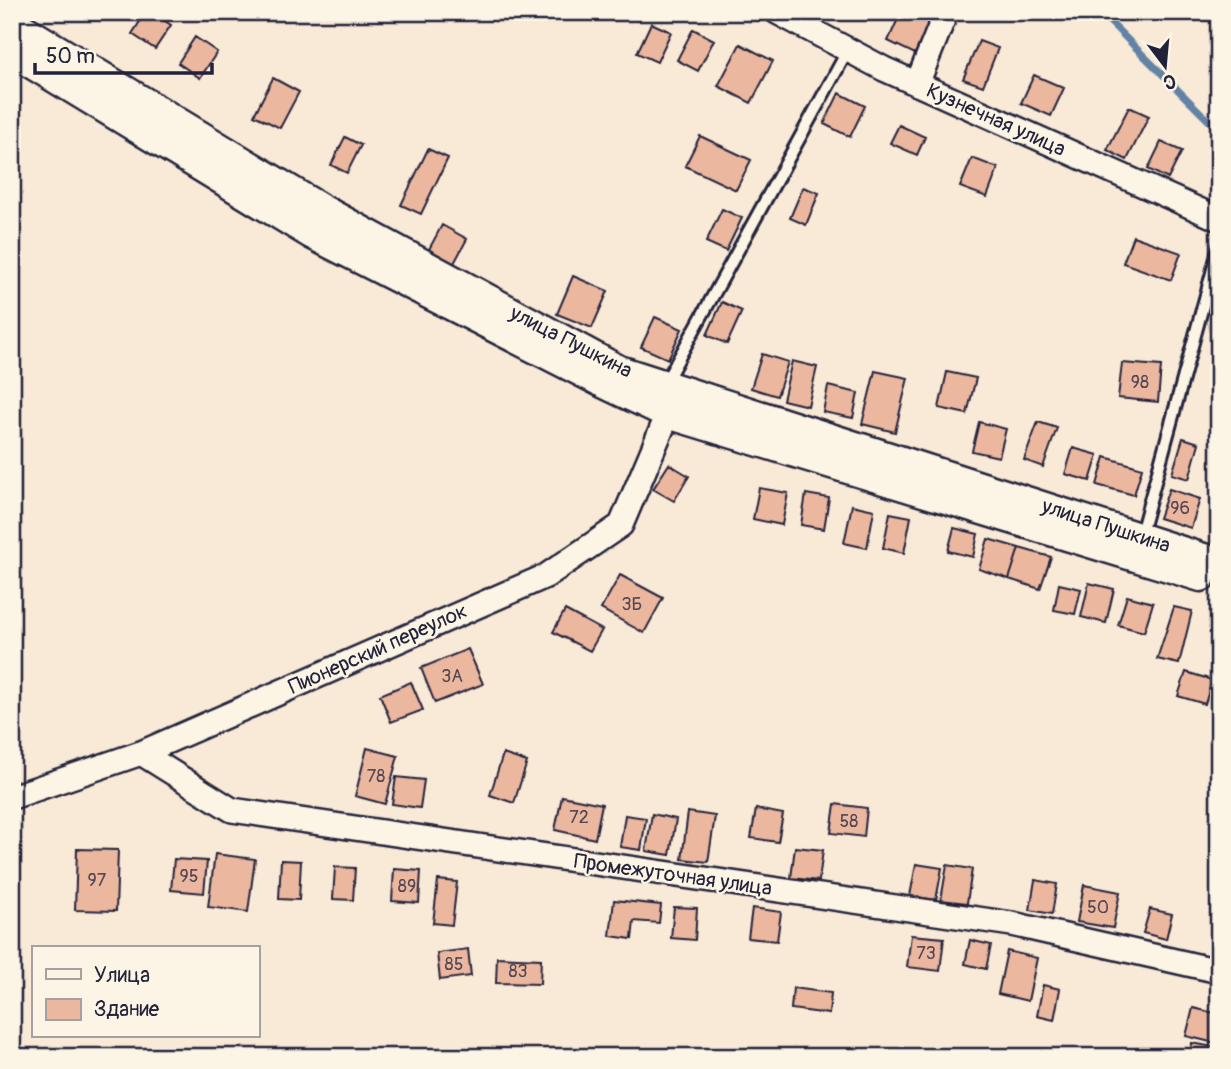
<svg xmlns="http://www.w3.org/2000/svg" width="1231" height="1069" viewBox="0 0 1231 1069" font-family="Pangolin,sans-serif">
	<rect width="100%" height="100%" fill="#f9e9d7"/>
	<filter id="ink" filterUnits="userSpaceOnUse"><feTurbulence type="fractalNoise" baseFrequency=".0143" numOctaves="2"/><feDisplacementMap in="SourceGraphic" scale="14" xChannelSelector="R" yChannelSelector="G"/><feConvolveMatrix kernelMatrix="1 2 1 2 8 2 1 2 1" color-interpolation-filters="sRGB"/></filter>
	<g filter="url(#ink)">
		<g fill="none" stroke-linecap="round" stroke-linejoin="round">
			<path stroke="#6283a5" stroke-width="7" d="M1100,12L1219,131"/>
		</g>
		<path fill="#ecb79f" stroke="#22223b" stroke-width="2" d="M146,12H151L171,25L155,49L132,34Z
			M901,12L934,13L915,54L888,41Z
			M651,23L671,32L657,62L637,53Z
			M693,29L714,40L698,71L677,60Z
			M195,37L217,52L200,78L178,63Z
			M979,41L998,48L983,86L963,79Z
			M740,44L773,61L751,103L718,86Z
			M1034,75L1064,88L1051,116L1021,103Z
			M273,78L299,92L280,128L254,115Z
			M839,93L865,106L850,137L824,124Z
			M1129,107L1149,116L1127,160L1107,150Z
			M899,125L925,137L917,155L890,143Z
			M700,136L751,160L736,190L685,166Z
			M345,137L361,145L347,173L331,165Z
			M1161,142L1182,151L1168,179L1148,169Z
			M428,149L448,158L421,214L401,205Z
			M972,158L998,168L987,197L960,187Z
			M803,187L819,193L806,225L790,218Z
			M722,209L742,218L726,251L706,242Z
			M442,225L467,239L452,267L427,253Z
			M1133,236L1181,253L1171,280L1123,263Z
			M573,276L608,291L592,328L557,314Z
			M1219,294V330L1210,328Z
			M722,302L742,311L727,344L707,335Z
			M655,317L682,329L668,359L641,347Z
			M762,354L788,362L777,396L751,388Z
			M792,361L817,367L808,406L783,400Z
			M1122,363L1161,366L1158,402L1118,398Z
			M875,371L908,378L895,432L862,424Z
			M947,372L976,378L967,414L939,408Z
			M828,386L858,393L853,418L823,412Z
			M979,422L1006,429L999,457L972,451Z
			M1038,422L1057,428L1043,467L1024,460Z
			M1183,438L1199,443L1189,479L1172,474Z
			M1073,448L1098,455L1090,481L1065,474Z
			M1105,457L1142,468L1134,495L1097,485Z
			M669,464L689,476L674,501L653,489Z
			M759,488L788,493L782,525L753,519Z
			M1169,489L1200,499L1191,528L1159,518Z
			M806,494L829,498L824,529L801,525Z
			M852,505L874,510L867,548L844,543Z
			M890,513L911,517L904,553L883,548Z
			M954,528L978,534L973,557L948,551Z
			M988,539L1019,548L1009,579L979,569Z
			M1019,548L1051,557L1040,589L1009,579Z
			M620,575L663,598L644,633L601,609Z
			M1089,583L1114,589L1106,623L1081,617Z
			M1059,584L1081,589L1075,614L1054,610Z
			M1127,596L1153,603L1144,632L1118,625Z
			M1174,607L1192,611L1179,664L1157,659Z
			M565,610L602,630L590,651L553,632Z
			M468,649L483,684L435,703L421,668Z
			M1186,672L1212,680L1205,704L1178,696Z
			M411,682L423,710L391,722L380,695Z
			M367,748L398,756L385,804L355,796Z
			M503,754L527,762L514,803L490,795Z
			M396,777L424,780L420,808L392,804Z
			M562,796L602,804L595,839L555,830Z
			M835,804L867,808L864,837L831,833Z
			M756,809L783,814L778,842L751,838Z
			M688,812L715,816L708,862L682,859Z
			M652,814L676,819L670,855L646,851Z
			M625,815L646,818L641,850L620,847Z
			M795,847L823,850L819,881L791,878Z
			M77,849L118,850L116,911L75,910Z
			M215,854L255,859L248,912L208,907Z
			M174,859L207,861L204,893L171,890Z
			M281,860L301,861L299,900L279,899Z
			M916,864L942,868L936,900L910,896Z
			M947,865L972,869L967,903L941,900Z
			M335,867L355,868L353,900L333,899Z
			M394,869L421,871L419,903L392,901Z
			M438,880L457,882L452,925L433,923Z
			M1035,880L1057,884L1052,914L1030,910Z
			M1084,885L1120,892L1113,928L1077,922Z
			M614,900L661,905L659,923L634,921L632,939L610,936Z
			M12,902L20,905L12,930Z
			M674,907L697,908L695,940L671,938Z
			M752,908L781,912L777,941L748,938Z
			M1150,909L1172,914L1166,939L1143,933Z
			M911,935L944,938L940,971L907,967Z
			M970,940L991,945L986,969L965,964Z
			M468,949L471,976L440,980L437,953Z
			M1007,951L1037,958L1028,1001L998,994Z
			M497,957L541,959L540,984L496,983Z
			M1043,985L1060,989L1054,1020L1037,1016Z
			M793,988L831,993L829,1014L791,1009Z
			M1193,1008L1219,1014V1044L1186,1036Z
			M1192,1043L1219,1048V1057H1190Z"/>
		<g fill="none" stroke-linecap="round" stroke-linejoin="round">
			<g stroke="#22223b" stroke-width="16">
				<path id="service" d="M664,385L848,50
					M1140,537L1219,247"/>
			</g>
			<g stroke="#22223b" stroke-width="28">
				<path id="minor" d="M777,12L884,69L1219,219
					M917,84L946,12
					M141,753L232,810L1012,924L1219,971
					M12,797L141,753L546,576L621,525L668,414"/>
			</g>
			<g stroke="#22223b" stroke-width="33">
				<path id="tertiary" d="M12,22L320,208L619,370L1219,563
					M12,52L311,234L603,383L668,414L1201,577"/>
			</g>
			<use href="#service" stroke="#fcf5e5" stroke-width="10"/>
			<use href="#minor" stroke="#fcf5e5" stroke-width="23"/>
			<use href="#tertiary" stroke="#fcf5e5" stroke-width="28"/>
		</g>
	</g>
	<g text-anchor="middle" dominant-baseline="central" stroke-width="5" stroke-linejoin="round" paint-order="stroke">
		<g font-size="18" fill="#544754">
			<text x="1140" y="382">98</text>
			<text x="1180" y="508">96</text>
			<text x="632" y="604">3Б</text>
			<text x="452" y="676">3А</text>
			<text x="376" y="776">78</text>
			<text x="579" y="817">72</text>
			<text x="849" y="821">58</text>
			<text x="189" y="876">95</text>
			<text x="97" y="880">97</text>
			<text x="407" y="886">89</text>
			<text x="1098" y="907">50</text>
			<text x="926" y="953">73</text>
			<text x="454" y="964">85</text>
			<text x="518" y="971">83</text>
		</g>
		<g font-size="21" fill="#22223b" stroke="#fcf5e5">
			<text transform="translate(996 120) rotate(24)">Кузнечная улица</text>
			<text transform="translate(571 342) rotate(27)">улица Пушкина</text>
			<text transform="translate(1106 526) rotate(18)">улица Пушкина</text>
			<text transform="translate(378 649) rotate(-24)">Пионерский переулок</text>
			<text transform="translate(673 875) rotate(8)">Промежуточная улица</text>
		</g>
	</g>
	<rect width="1231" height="1069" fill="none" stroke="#fcf5e5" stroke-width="42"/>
	<rect x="21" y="21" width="1189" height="1027" fill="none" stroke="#22223b" stroke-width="2.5" filter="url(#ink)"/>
	<rect x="32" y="946" width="228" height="91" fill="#fcf5e5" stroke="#a5a1a1" stroke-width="2"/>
	<rect x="46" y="969" width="35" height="10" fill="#fcf5e5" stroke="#a5a1a1" stroke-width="2"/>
	<text x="94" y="982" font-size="21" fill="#22223b">Улица</text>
	<rect x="46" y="999" width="35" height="21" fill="#ecb79f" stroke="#a5a1a1" stroke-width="2"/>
	<text x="94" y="1016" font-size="21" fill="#22223b">Здание</text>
	<g transform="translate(1165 66) rotate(164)" stroke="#fcf5e5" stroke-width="5" paint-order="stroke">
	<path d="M0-5L12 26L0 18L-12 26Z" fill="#22223b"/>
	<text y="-10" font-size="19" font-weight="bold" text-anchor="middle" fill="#22223b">С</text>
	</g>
	<path d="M35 63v10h177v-10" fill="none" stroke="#22223b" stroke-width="3.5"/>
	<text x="46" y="63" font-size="21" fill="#22223b" stroke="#fcf5e5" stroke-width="5" paint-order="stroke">50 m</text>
</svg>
